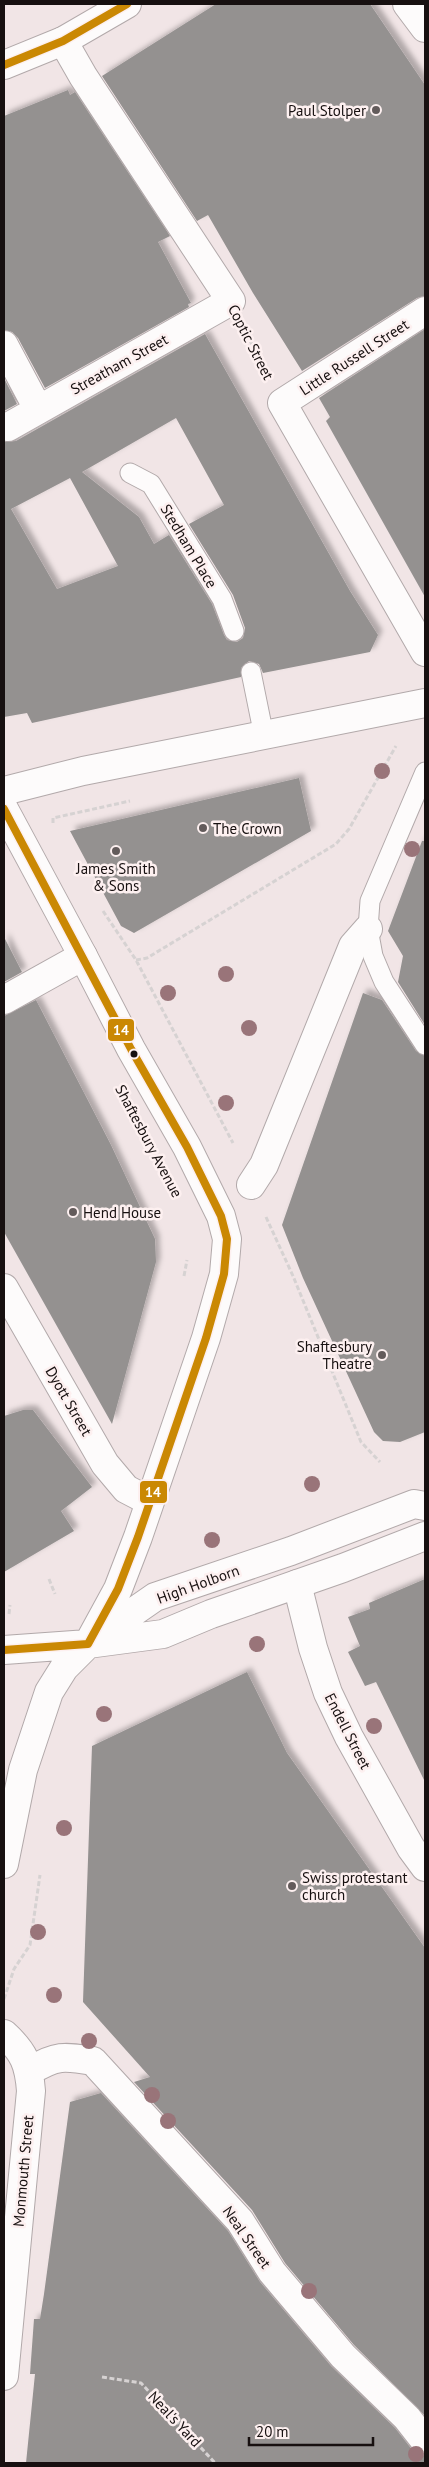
<svg xmlns="http://www.w3.org/2000/svg" width="429" height="2467" viewBox="0 0 429 2467" font-family="'PT Sans',sans-serif">
	<defs>
		<filter id="shadow"><feDropShadow dx="4.5" dy="-4.5" stdDeviation="2.5" flood-color="#0004"/></filter>
	</defs>
	<rect width="100%" height="100%" fill="#f1e5e6"/>
	<path fill="#949190" fill-rule="evenodd" filter="url(#shadow)" d="M216,4H370L425,85V296L417,298L302,371L253,293L208,215L197,221L102,76Z
		M68,90L70,95L75,92L170,236L158,242L191,303L188,304L189,307L45,388L18,338L12,332L4,330V116Z
		M425,329V597L326,421L330,417L319,398Z
		M205,334L350,591L378,635L370,652L263,673L259,664L249,661L241,668V677L32,723L27,713L4,717V442L16,441ZM176,418L224,505L189,524L233,595L245,628L243,638L237,642L227,640L224,635L212,604L169,535L154,544L139,517L82,472ZM70,478L118,566L57,589L11,509Z
		M4,378L17,404L4,411Z
		M299,778L311,831L134,933L121,926L70,831Z
		M422,841H425V1025L398,982L403,956L388,931Z
		M4,937L22,972L4,982Z
		M363,993L382,1000L416,1051L425,1056V1432L400,1442L383,1441L374,1432L303,1278L282,1225Z
		M36,1000L111,1145L155,1239L156,1262L112,1424L4,1232V1016Z
		M23,1410H33L92,1487L61,1511L74,1531L4,1572V1416Z
		M425,1579V1782L376,1682L365,1686L348,1652L360,1646L348,1617L370,1609L369,1603Z
		M247,1672L287,1753L425,1948V2416L354,2345L285,2263L252,2210L134,2082L150,2077L83,2002L92,1746Z
		M101,2093L228,2231L260,2282L331,2366L395,2428L413,2451L425,2456V2463H26L35,2374H30L34,2319H40L44,2294L70,2102Z"/>
	<g fill="none" stroke-linecap="round" stroke-linejoin="round">
		<g stroke="#b2a9aa" stroke-width="21">
			<path id="lane" d="M130,473L151,484L222,599L234,631
				M251,672L264,736
				M425,772L370,901L368,929L373,956L384,982L425,1045"/>
		</g>
		<g stroke="#b2a9aa" stroke-width="30">
			<path id="street" d="M407,4L425,28
				M425,311L282,403L425,652
				M4,345L38,409
				M8,427L231,301L83,76L63,41
				M4,1000L83,956
				M251,1185L264,1165L353,946L368,929
				M4,1288L105,1464L126,1489L149,1501
				M4,2034C24,2052 29,2064 31,2091L4,2376
				M30,2071C56,2055 64,2056 93,2061L240,2221L272,2272L343,2356L407,2418L425,2441"/>
		</g>
		<g stroke="#b2a9aa" stroke-width="30">
			<path id="secondary" d="M4,65L63,41L127,4
				M297,1584L313,1648L328,1693L349,1737L411,1848L425,1867"/>
		</g>
		<g stroke="#b2a9aa" stroke-width="30">
			<path id="primary" d="M4,791L83,771L425,703
				M4,809L83,956L131,1049L187,1147L221,1216L227,1239L224,1274L206,1338L138,1537L118,1589L88,1644L64,1668L49,1692L23,1770L4,1864
				M93,1640L155,1597L291,1551L414,1504L425,1506
				M4,1650L88,1644L163,1634L211,1614L343,1568L425,1536"/>
		</g>
		<path stroke="#d6d2d2" stroke-width="3" stroke-dasharray="5 2.5" stroke-linecap="butt" d="M246,333L267,372
			M53,823V818L130,801
			M103,911L136,960L233,1143
			M136,960L147,958L336,844L349,829L396,746
			M266,1217L293,1276L361,1442L380,1462
			M184,1276L187,1260
			M49,1579L55,1594
			M9,1614L10,1605
			M4,1999L14,1969L30,1945L40,1875
			M102,2377L141,2383L215,2463"/>
		<use href="#lane" stroke="#fdfbfb" stroke-width="19"/>
		<use href="#street" stroke="#fdfbfb" stroke-width="28"/>
		<use href="#secondary" stroke="#fdfbfb" stroke-width="28"/>
		<use href="#primary" stroke="#fdfbfb" stroke-width="28"/>
		<g stroke="#fdf0f0" stroke-width="11">
			<path id="bus-1" d="M4,65L63,41L127,4
				M4,809L131,1049L187,1147L221,1216L227,1239L224,1274L206,1338L138,1537L118,1589L88,1644L4,1650"/>
		</g>
		<use href="#bus-1" stroke="#ca8803" stroke-width="8"/>
	</g>
	<g fill="#997479">
		<circle cx="382" cy="771" r="8"/>
		<circle cx="412" cy="849" r="8"/>
		<circle cx="226" cy="974" r="8"/>
		<circle cx="168" cy="993" r="8"/>
		<circle cx="249" cy="1028" r="8"/>
		<circle cx="226" cy="1103" r="8"/>
		<circle cx="312" cy="1484" r="8"/>
		<circle cx="212" cy="1540" r="8"/>
		<circle cx="257" cy="1644" r="8"/>
		<circle cx="104" cy="1714" r="8"/>
		<circle cx="374" cy="1726" r="8"/>
		<circle cx="64" cy="1828" r="8"/>
		<circle cx="38" cy="1932" r="8"/>
		<circle cx="54" cy="1995" r="8"/>
		<circle cx="89" cy="2041" r="8"/>
		<circle cx="152" cy="2095" r="8"/>
		<circle cx="168" cy="2121" r="8"/>
		<circle cx="309" cy="2291" r="8"/>
		<circle cx="416" cy="2454" r="8"/>
	</g>
	<g fill="#635b5b" stroke="#fdf0f0" stroke-width="2">
		<circle cx="376" cy="110" r="5"/>
		<circle cx="203" cy="828" r="5"/>
		<circle cx="116" cy="851" r="5"/>
		<circle cx="73" cy="1212" r="5"/>
		<circle cx="382" cy="1355" r="5"/>
		<circle cx="292" cy="1886" r="5"/>
	</g>
	<circle fill="#171010" stroke="#fdf0f0" stroke-width="2" cx="134" cy="1054" r="4.5"/>
	<g text-anchor="middle" dominant-baseline="central" stroke-width="5" stroke-linejoin="round" paint-order="stroke">
		<g font-size="15" fill="#171010" stroke="#fdf0f0" text-anchor="start">
			<text x="366" y="110" text-anchor="end">Paul Stolper</text>
			<text x="213" y="828">The Crown</text>
			<text x="116" y="868" text-anchor="middle">James Smith<tspan x="116" dy="17">&amp; Sons</tspan></text>
			<text x="83" y="1212">Hend House</text>
			<text x="372" y="1346" text-anchor="end">Shaftesbury<tspan x="372" dy="17">Theatre</tspan></text>
			<text x="302" y="1877">Swiss protestant<tspan x="302" dy="17">church</tspan></text>
		</g>
		<g font-size="15" fill="#171010" stroke="#fdf0f0">
			<text transform="translate(251 342) rotate(63)">Coptic Street</text>
			<text transform="translate(354 357) rotate(-33)">Little Russell Street</text>
			<text transform="translate(119 364) rotate(-29)">Streatham Street</text>
			<text transform="translate(189 546) rotate(59)">Stedham Place</text>
			<text transform="translate(149 1141) rotate(62)">Shaftesbury Avenue</text>
			<text transform="translate(69 1401) rotate(60)">Dyott Street</text>
			<text transform="translate(198 1584) rotate(-20)">High Holborn</text>
			<text transform="translate(348 1731) rotate(63)">Endell Street</text>
			<text transform="translate(23 2171) rotate(-85)">Monmouth Street</text>
			<text transform="translate(247 2237) rotate(55)">Neal Street</text>
			<text transform="translate(175 2419) rotate(47)">Neal's Yard</text>
		</g>
	</g>
	<g stroke="#fdf0f0" stroke-width="2">
		<rect x="107" y="1018" width="28" height="24" rx="5" fill="#ca8803"/>
		<rect x="139" y="1480" width="29" height="24" rx="5" fill="#ca8803"/>
	</g>
	<g font-size="14" text-anchor="middle" font-weight="bold" fill="#fff">
		<text x="121" y="1035">14</text>
		<text x="153" y="1497">14</text>
	</g>
	<rect width="429" height="2467" fill="none" stroke="#171010" stroke-width="10"/>
	<path d="M249 2437v8h124v-8" fill="none" stroke="#171010" stroke-width="2.5"/>
	<text x="256" y="2437" font-size="15" fill="#171010" stroke="#fdf0f0" stroke-width="4" paint-order="stroke">20 m</text>
</svg>
